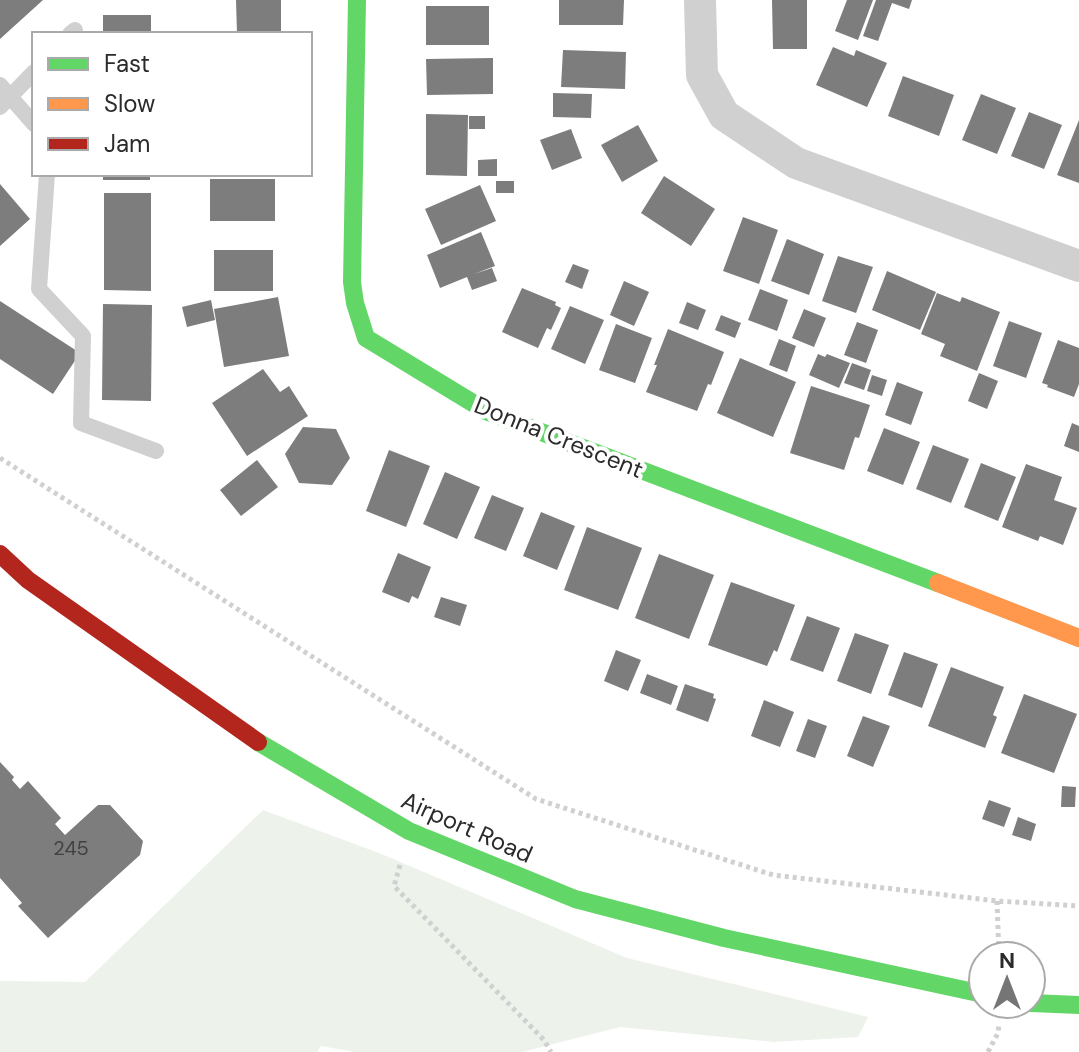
<svg xmlns="http://www.w3.org/2000/svg" width="1079" height="1052" viewBox="0 0 1079 1052" font-family="'DM Sans',sans-serif">
	<rect width="100%" height="100%" fill="#fff"/>
	<path fill="#edf2eb" d="M263,810L379,853L627,958L868,1017L858,1037L774,1042L620,1027L522,1052H355L321,1046L317,1052H0V981L85,982Z"/>
	<path fill="#7d7d7d" d="M0,0H43L0,39Z
		M236,0H281V34H237Z
		M559,0H624L623,25H559Z
		M772,0H807V49H773Z
		M847,0H873L858,40L835,31Z
		M876,0H912L909,9L892,3L878,41L863,36Z
		M426,6H489V45H426Z
		M103,15H151V34H103Z
		M833,47L854,56L856,50L887,63L867,107L816,85Z
		M563,50L626,52L625,89L561,87Z
		M493,58V94L427,95L426,59Z
		M903,76L954,95L939,136L888,116Z
		M553,93L592,94L591,118L553,117Z
		M981,94L1016,108L997,154L962,140Z
		M1029,112L1062,125L1044,169L1011,156Z
		M426,114L468,115L467,176L426,175Z
		M469,116H485V129H469Z
		M1079,120V183L1057,175Z
		M638,125L658,161L622,182L601,145Z
		M571,129L582,158L552,170L540,140Z
		M497,159V176H478V160Z
		M103,174H150V180H103Z
		M664,176L715,209L691,246L641,213Z
		M210,179H275V221H210Z
		M496,181H514V193H496Z
		M0,184L30,219L0,246Z
		M480,185L496,221L441,245L425,209Z
		M104,193H151V291L104,290Z
		M743,217L778,230L759,284L723,271Z
		M481,232L495,266L474,274L492,268L497,281L472,290L467,277L440,288L427,255Z
		M787,239L824,254L809,295L771,281Z
		M214,250H273V291H214Z
		M838,256L873,267L856,313L822,301Z
		M573,264L589,270L582,289L565,282Z
		M887,271L936,292L920,330L872,310Z
		M624,281L649,292L634,326L610,315Z
		M522,288L556,302L555,305L561,308L551,330L547,328L538,348L502,332Z
		M760,289L788,300L777,331L748,320Z
		M937,293L960,302L962,297L1000,312L977,371L940,356L945,344L921,334Z
		M278,297L289,356L224,367L214,309Z
		M211,300L215,320L187,327L182,307Z
		M0,301L80,353L53,394L0,359Z
		M687,302L706,310L698,330L679,323Z
		M103,304L152,305L151,401L102,400Z
		M570,306L604,320L585,364L551,349Z
		M804,309L826,318L814,347L792,338Z
		M721,315L741,323L735,338L715,330Z
		M1009,321L1042,333L1026,378L993,366Z
		M857,322L878,330L866,363L844,355Z
		M616,324L652,338L635,383L599,370Z
		M668,329L724,352L711,385L708,384L697,411L646,392L657,365H654Z
		M779,339L796,346L787,372L769,365Z
		M1058,340L1079,348V384L1074,397L1047,387L1048,385L1042,383Z
		M818,354L825,357L827,354L850,363L839,388L809,375Z
		M740,358L796,382L773,437L717,413Z
		M852,363L871,370L864,390L844,383Z
		M263,369L280,392L289,386L308,416L247,456L212,403Z
		M979,373L998,381L987,409L968,401Z
		M872,375L887,380L882,396L867,391Z
		M897,382L923,392L911,425L885,415Z
		M811,386L870,405L859,438L855,437L844,470L790,453Z
		M1072,423L1079,426V452L1064,446Z
		M303,427L336,429L350,458L332,485L299,483L285,454Z
		M884,428L920,442L903,485L867,471Z
		M933,445L969,459L951,503L916,489Z
		M389,450L430,466L406,527L366,511Z
		M257,460L278,487L241,516L220,490Z
		M981,463L1016,477L998,521L964,507Z
		M1026,464L1062,477L1054,500L1077,508L1063,545L1040,536L1038,541L1002,527Z
		M445,472L480,487L457,539L423,524Z
		M492,495L524,508L506,551L474,538Z
		M541,512L575,526L557,570L523,556Z
		M587,527L642,548L618,610L564,590Z
		M398,553L431,567L418,599L412,596L409,603L382,592Z
		M659,554L714,575L689,639L635,618Z
		M731,582L795,605L777,652L774,650L767,666L708,645Z
		M441,597L467,605L460,626L434,617Z
		M807,616L840,628L823,672L790,660Z
		M855,633L889,645L871,694L837,681Z
		M616,650L641,660L628,691L604,681Z
		M904,652L938,664L922,708L888,695Z
		M951,667L1004,687L993,715L997,717L985,748L928,726Z
		M647,674L678,686L671,705L640,693Z
		M685,684L714,694L713,698L716,699L708,722L676,710Z
		M1024,694L1077,714L1054,773L1001,753Z
		M764,700L794,712L780,747L751,736Z
		M863,716L890,726L873,767L847,756Z
		M808,719L827,726L815,758L796,751Z
		M0,762L14,777L12,780L20,789L28,781L61,818L55,824L65,835L98,805H110L143,841L140,855L48,938L18,906L22,903L0,878Z
		M1062,786L1076,787L1075,807H1061Z
		M989,800L1011,808L1004,827L982,819Z
		M1018,817L1036,824L1031,841L1012,835Z"/>
	<g fill="none" stroke-linecap="round" stroke-linejoin="round">
		<path stroke="#d0d0d0" stroke-width="5" stroke-dasharray="4 4" stroke-linecap="butt" d="M0,458L536,799L773,875L997,901L1079,906
			M400,865L394,886L544,1040L551,1052
			M997,901L999,956
			M988,1052L998,1033L999,1024"/>
		<path stroke="#d0d0d0" stroke-width="16" d="M70,34L75,30
			M0,85L34,124
			M0,107L34,72
			M47,174L39,289L83,336L81,423L156,451"/>
		<path stroke="#d0d0d0" stroke-width="32" d="M700,0L702,75L724,115L796,163L1079,266"/>
		<path stroke="#63d668" stroke-width="18" d="M357,0L352,282L355,303L366,338L486,411L938,583
			M258,742L409,831L575,899L724,938L983,994
			M1031,1003L1079,1005"/>
		<path stroke="#ff974d" stroke-width="18" d="M938,583L1079,638"/>
		<path stroke="#b3261e" stroke-width="18" d="M0,554L28,580L258,742"/>
	</g>
	<g text-anchor="middle" dominant-baseline="central" stroke-width="8" stroke-linejoin="round" paint-order="stroke">
		<g font-size="20" fill="#404040">
			<text x="71" y="848">245</text>
		</g>
		<g font-size="24" fill="#2b2b2b" stroke="#fff">
			<text transform="translate(559 437) rotate(22)">Donna Crescent</text>
			<text transform="translate(467 827) rotate(24)">Airport Road</text>
		</g>
	</g>
	<rect x="32" y="32" width="280" height="144" fill="#ffffff" stroke="#aaaaaa" stroke-width="2"/>
	<rect x="48" y="58" width="40" height="12" fill="#63d668" stroke="#aaaaaa" stroke-width="2"/>
	<text x="104" y="72" font-size="24" fill="#2b2b2b">Fast</text>
	<rect x="48" y="98" width="40" height="12" fill="#ff974d" stroke="#aaaaaa" stroke-width="2"/>
	<text x="104" y="112" font-size="24" fill="#2b2b2b">Slow</text>
	<rect x="48" y="138" width="40" height="12" fill="#b3261e" stroke="#aaaaaa" stroke-width="2"/>
	<text x="104" y="152" font-size="24" fill="#2b2b2b">Jam</text>
	<g transform="translate(1007 980)"><circle r="38" fill="#ffffff" stroke="#aaaaaa" stroke-width="2"/>
	<path d="M0-6L14 30L0 20L-14 30Z" fill="#757575"/>
	<text y="-12" font-size="22" font-weight="bold" text-anchor="middle" fill="#2b2b2b">N</text>
	</g>
</svg>
